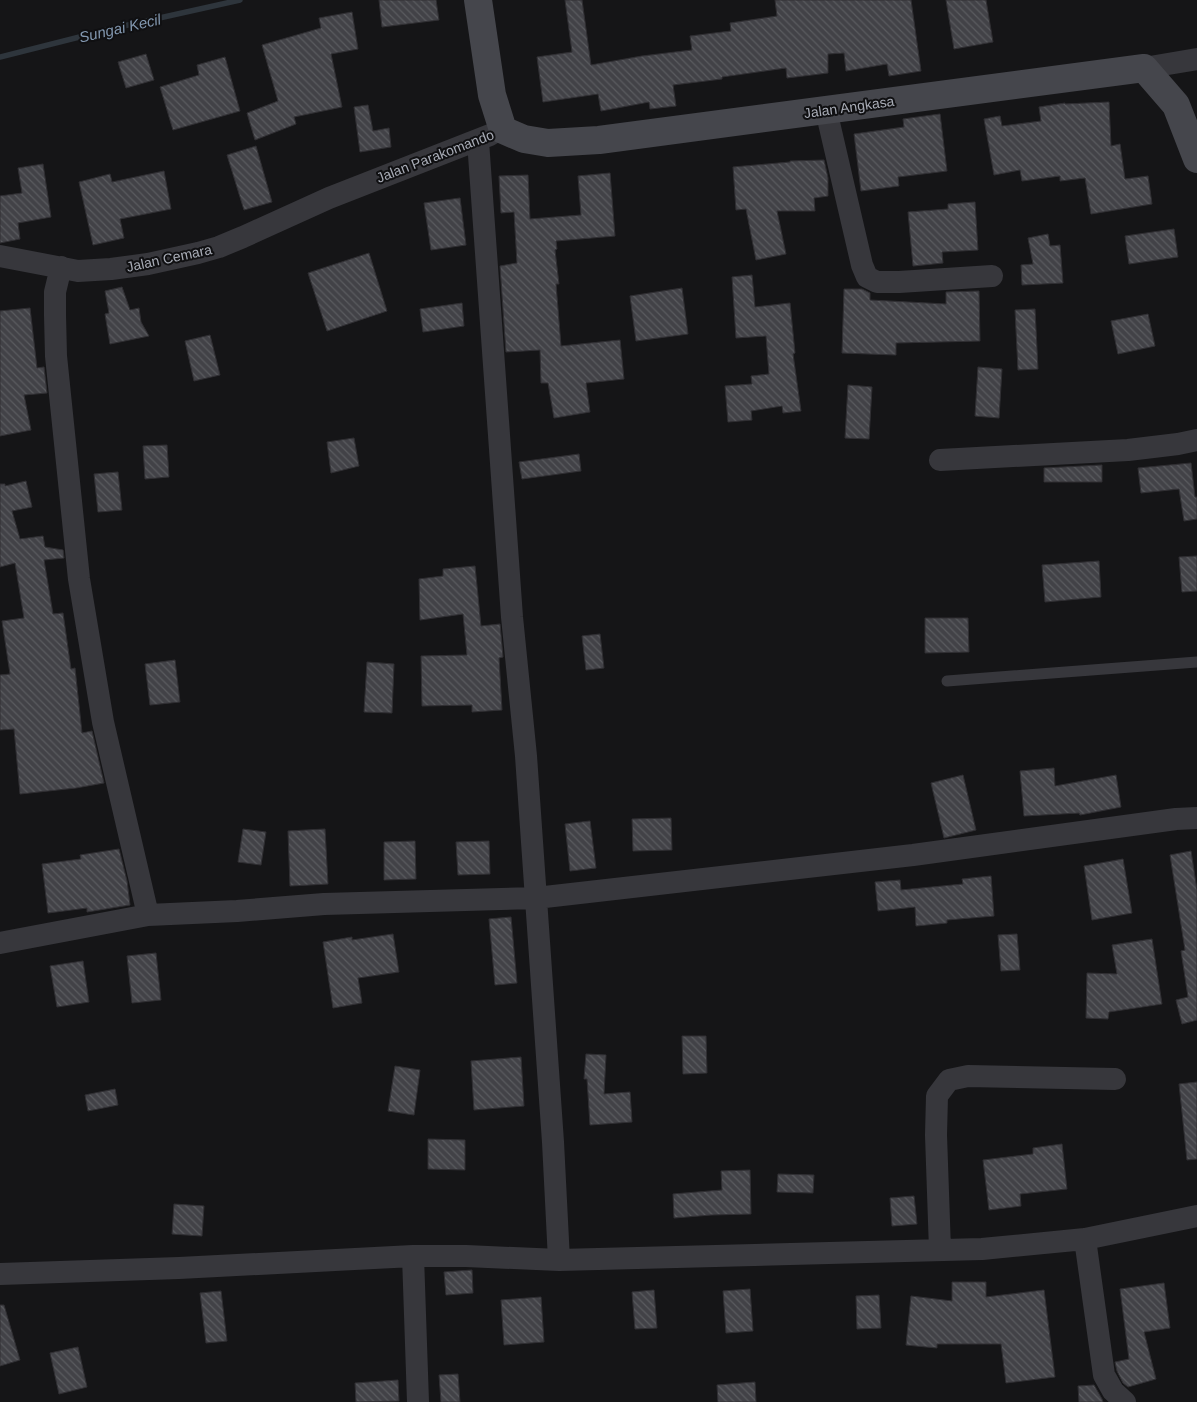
<svg xmlns="http://www.w3.org/2000/svg" width="1197" height="1402" viewBox="0 0 1197 1402" font-family="Helvetica,sans-serif">
	<defs>
		<pattern id="building-back-hatch" width="6" height="6" patternUnits="userSpaceOnUse" patternTransform="scale(1.25)"><rect width="6" height="6" fill="#424247"/><path d="M-1 5l2 2M0 0l6 6M5-1l2 2" fill="none" stroke="#5a5b5f"/></pattern>
	</defs>
	<rect width="100%" height="100%" fill="#151517"/>
	<g fill="none" stroke-linecap="round" stroke-linejoin="round">
		<path stroke="#2e353c" stroke-width="5.5" d="M0,57L119,27L240,0"/>
	</g>
	<path fill="url(#building-back-hatch)" stroke="#302f33" d="M379,0H436L439,20L382,27Z
		M565,0H582L591,65L642,56L692,50L690,36L731,31L730,23L777,16L775,0H911L921,71L889,76L887,64L846,71L844,53L828,54V73L787,78L786,68L722,77V79L673,85L676,106L650,109L649,102L601,111L598,94L543,102L537,57L572,52Z
		M946,0H986L993,42L954,49Z
		M352,12L358,49L331,54L342,107L294,117L296,124L255,140L247,113L278,101L262,45L321,28L319,18Z
		M146,54L154,80L126,88L118,62Z
		M225,57L240,111L173,130L160,87L199,75L197,65Z
		M1109,102L1111,146L1120,144L1125,179L1148,176L1152,204L1091,214L1085,178L1060,181V176L1022,181L1020,170L994,175L984,119L1000,116L1002,126L1041,121L1039,107L1065,103V104Z
		M368,105L373,131L389,128L391,147L360,152L354,107Z
		M940,114L947,171L898,177L899,186L861,191L854,134L904,127L903,119Z
		M256,146L272,202L244,210L227,155Z
		M824,160L828,178V196L814,198L815,211H777L786,254L756,260L746,209L736,210L733,167L790,162V161Z
		M43,164L51,217L18,223L20,239L0,243V196L22,193L18,168Z
		M164,171L171,209L120,219L124,238L93,245L79,182L110,174L112,182Z
		M610,173L615,236L556,241L557,249L555,250L559,284H556L561,346L620,340L624,379L586,383L590,412L554,418L548,383H541L540,350L506,352L500,266L517,263L514,212L501,213L499,176L528,175L530,219L581,215L578,176Z
		M460,198L466,245L431,250L424,203Z
		M975,202L978,250L942,252L943,263L913,266L908,212L948,209V204Z
		M1174,229L1178,257L1129,264L1125,236Z
		M1048,234L1050,246L1060,245L1063,283L1022,285L1021,265L1033,264L1028,238Z
		M369,253L387,311L327,331L308,273Z
		M752,275L755,307L790,303L795,353L793,354L801,411L783,413L782,406L751,411L752,420L728,422L725,386L752,384L751,376L769,374L766,336L736,338L732,277Z
		M122,287L130,310L139,308L141,322L149,336L110,344L105,314L109,313L105,291Z
		M682,288L688,334L636,341L630,296Z
		M844,289H862L870,293V300L946,304V292L979,291L980,341L896,343V355L842,353Z
		M462,303L464,326L423,332L420,309Z
		M30,308L37,368L44,367L47,393L24,395L31,430L0,436V311Z
		M1035,309L1038,369L1018,370L1015,310Z
		M1148,314L1155,346L1118,354L1111,321Z
		M210,335L220,375L194,381L185,341Z
		M978,367L1002,369L999,418L975,416Z
		M848,385L872,387L869,439L845,438Z
		M354,438L359,466L331,473L327,442Z
		M167,445L169,477L145,479L143,446Z
		M579,454L581,471L522,479L519,462Z
		M1191,463L1195,497H1197V519L1184,521L1179,489L1141,493L1138,468Z
		M1102,465V482H1044V468Z
		M118,472L122,510L98,512L94,474Z
		M26,481L32,507L12,511L20,539L43,536L45,547L63,550L64,558L44,560L53,614L63,613L71,669L75,668L82,733L92,731L104,783L76,788L20,794L14,729L0,730V675L10,674L2,621L24,618L15,563L0,567V484H5V486Z
		M1197,556V591L1182,592L1179,557Z
		M1099,561L1101,597L1045,602L1042,565Z
		M475,566L481,626L500,624L503,657L499,658L502,710L472,712V705L422,706L421,656L467,655L463,614L420,620L419,579L443,576V569Z
		M925,618H968L969,652L925,653Z
		M600,634L604,668L586,670L582,636Z
		M175,660L180,702L150,705L145,664Z
		M367,662L394,664L392,713L364,712Z
		M1054,768L1055,786L1116,775L1121,807L1080,815L1079,813L1024,816L1020,771Z
		M963,775L976,830L944,838L931,783Z
		M671,818L672,850L633,851L632,819Z
		M590,821L596,868L570,871L565,824Z
		M243,829L266,832L261,865L238,862Z
		M325,829L328,884L290,886L288,831Z
		M415,841L416,879L384,880V842Z
		M489,841L490,874L458,875L456,842Z
		M119,849L127,881L130,905L87,912V908L48,913L42,864L81,859L80,855Z
		M1191,851L1197,890V1020L1182,1024L1176,1000L1188,997L1181,951L1185,950L1170,855Z
		M1123,859L1132,913L1092,920L1084,866Z
		M991,876L994,916L947,920V923L916,926L915,907L878,911L875,882L900,880L901,890L963,884L962,879Z
		M511,917L517,983L495,985L489,919Z
		M393,934L399,972L358,978L362,1003L333,1008L323,942L352,937V940Z
		M1017,934L1020,970L1001,971L998,935Z
		M1152,939L1162,1004L1109,1012L1108,1019L1086,1018L1087,973L1117,974L1112,945Z
		M156,953L161,1000L132,1003L127,956Z
		M83,961L89,1002L57,1007L50,966Z
		M682,1036H706L707,1073L683,1074Z
		M586,1054L606,1055L604,1094L630,1092L632,1122L590,1125L587,1079H584Z
		M521,1057L524,1106L474,1110L471,1061Z
		M395,1066L420,1070L414,1115L388,1111Z
		M1197,1082V1159L1187,1160L1179,1084Z
		M115,1089L118,1105L88,1111L85,1095Z
		M428,1139L465,1140V1170L428,1169Z
		M1062,1144L1067,1189L1020,1194L1021,1206L989,1210L983,1160L1033,1154V1148Z
		M750,1170L751,1214L711,1215L674,1218L673,1194L722,1190L721,1171Z
		M778,1174L814,1175L813,1193L777,1192Z
		M914,1196L917,1224L892,1226L890,1198Z
		M174,1204L204,1206L202,1236L172,1234Z
		M472,1270L473,1293L446,1295L444,1272Z
		M952,1282H986V1297L1044,1290L1055,1377L1006,1383L1001,1344H937V1348L906,1345L911,1296L952,1301Z
		M1164,1283L1170,1328L1144,1332L1156,1379L1128,1387L1123,1383L1117,1371L1115,1362L1129,1359L1120,1289Z
		M750,1289L753,1331L726,1333L723,1291Z
		M654,1290L657,1328L635,1329L632,1292Z
		M221,1291L227,1341L206,1343L200,1293Z
		M879,1295L881,1328L857,1329L856,1296Z
		M541,1297L544,1342L504,1345L501,1300Z
		M0,1305H4L20,1360L0,1366Z
		M78,1347L87,1387L59,1394L50,1353Z
		M458,1374L460,1402H441L439,1375Z
		M398,1380L399,1401L356,1402L355,1383Z
		M755,1382L756,1402H718L717,1385Z
		M1094,1385L1102,1399L1103,1402H1079L1078,1386Z"/>
	<g fill="none" stroke-linecap="round" stroke-linejoin="round">
		<path stroke="#37373c" stroke-width="11" d="M947,681L1197,662"/>
		<path stroke="#37373c" stroke-width="22" d="M1144,68L1197,59
			M826,110L862,265L867,277L877,282H899L992,276
			M478,141L512,617L526,756L553,1142L559,1260
			M0,256L78,271L111,269L148,264L198,253L219,247L243,237L329,198L490,135
			M61,267L55,292V315L56,356L79,579L103,722L148,915
			M940,460L1128,450L1178,444L1197,440
			M0,943L148,915L237,911L324,904L536,898L913,855L1176,819L1197,818
			M1085,1239L1104,1375L1113,1391L1125,1402
			M940,1250L936,1135L937,1096L949,1080L968,1076L1115,1079
			M413,1256L418,1402
			M0,1274L179,1268L413,1256H466L559,1260L982,1249L1085,1239L1197,1216"/>
		<path stroke="#45464c" stroke-width="28" d="M478,0L492,95L503,130L524,139L548,143L599,140L1144,68L1176,105L1197,159"/>
	</g>
	<g text-anchor="middle" dominant-baseline="central" stroke-width="4" stroke-linejoin="round" paint-order="stroke">
		<g font-size="14" fill="#a8acb6" stroke="#101012">
			<text transform="translate(849 107) rotate(-8)">Jalan Angkasa</text>
			<text transform="translate(435 156) rotate(-21)">Jalan Parakomando</text>
			<text transform="translate(169 258) rotate(-12)">Jalan Cemara</text>
		</g>
		<g font-size="15" font-style="italic" fill="#8297af" stroke="#101012">
			<text transform="translate(120 28) rotate(-13)">Sungai Kecil</text>
		</g>
	</g>
</svg>
